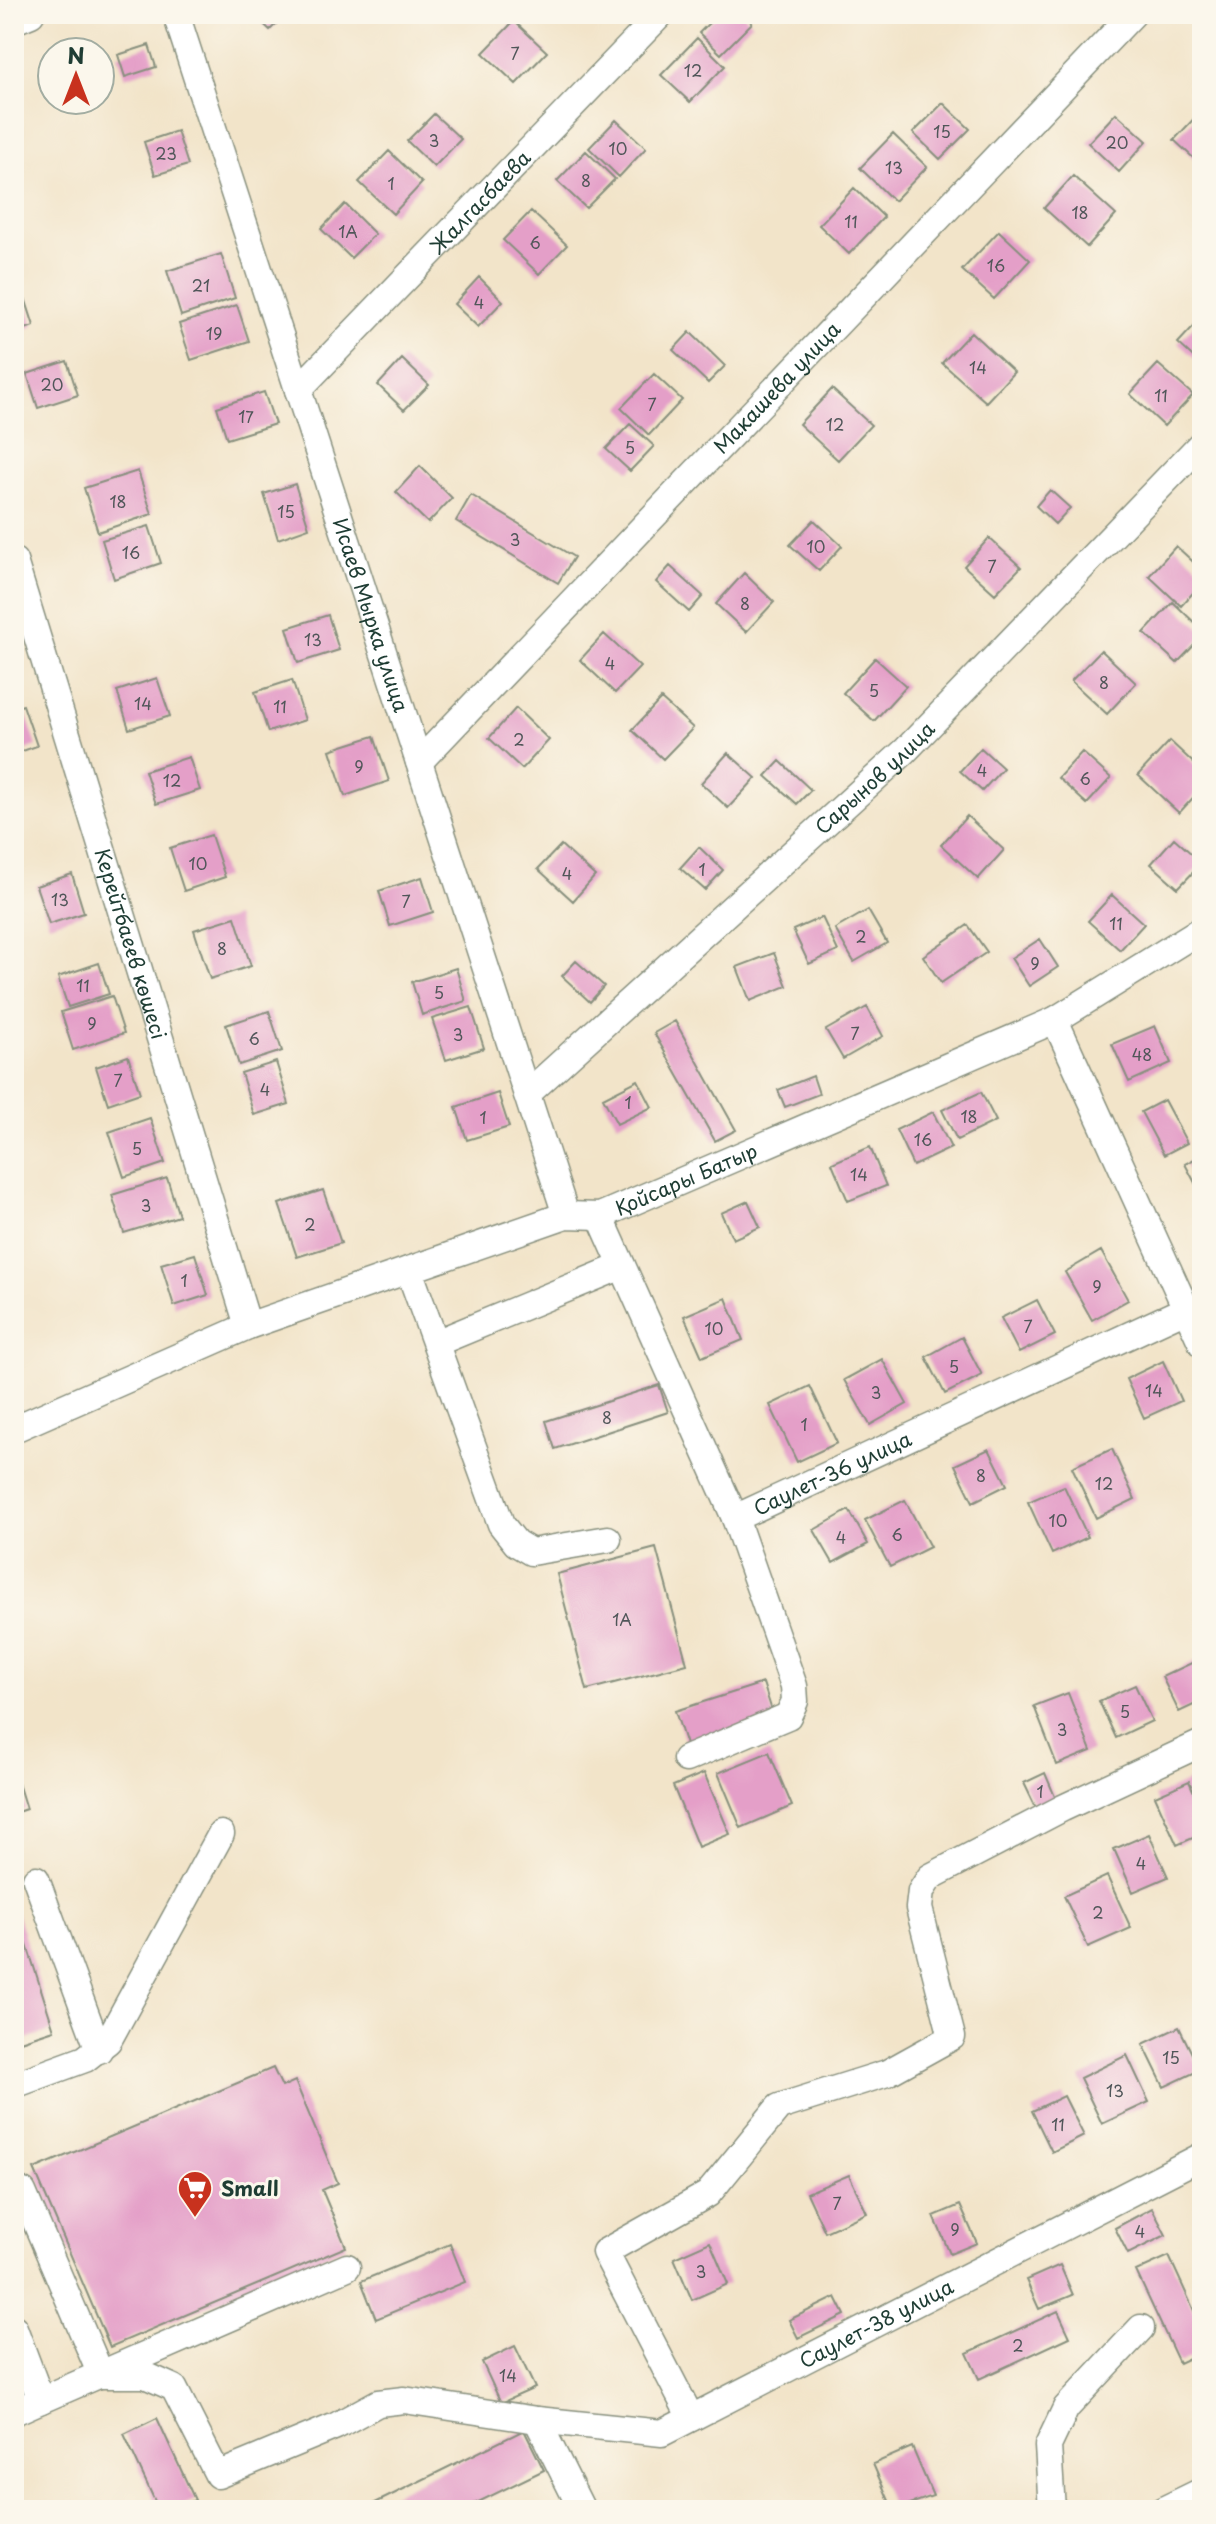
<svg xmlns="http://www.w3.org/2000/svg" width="1216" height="2524" viewBox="0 0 1216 2524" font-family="'Playpen Sans',sans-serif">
	<rect width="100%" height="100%" fill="#fbf7ec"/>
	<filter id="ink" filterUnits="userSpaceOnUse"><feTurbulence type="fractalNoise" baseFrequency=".0125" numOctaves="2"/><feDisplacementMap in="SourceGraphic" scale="16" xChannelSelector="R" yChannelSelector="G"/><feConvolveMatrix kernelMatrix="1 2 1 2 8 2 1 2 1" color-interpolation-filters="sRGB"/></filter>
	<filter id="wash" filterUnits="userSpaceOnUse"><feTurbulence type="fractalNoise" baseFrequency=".006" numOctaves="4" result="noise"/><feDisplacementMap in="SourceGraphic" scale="32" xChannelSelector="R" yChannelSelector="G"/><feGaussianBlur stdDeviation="1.8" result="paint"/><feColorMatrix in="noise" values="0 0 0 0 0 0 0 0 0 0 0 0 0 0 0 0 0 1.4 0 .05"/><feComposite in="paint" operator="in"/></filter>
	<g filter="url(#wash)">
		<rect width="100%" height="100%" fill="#f2e4c9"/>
		<g id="blocks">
			<path fill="#e49fc8" d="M253,14H286L270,30Z
				M718,14H743L752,23L721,54L699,33Z
				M514,21L547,52L516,84L483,53Z
				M697,38L725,66L690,102L661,75Z
				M149,45L156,67L125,77L118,55Z
				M943,103L970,129L940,159L913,133Z
				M1202,110V166L1174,140Z
				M1116,113L1147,141L1119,172L1088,143Z
				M434,114L461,139L434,167L407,141Z
				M616,120L646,148L619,177L589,148Z
				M177,131L188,165L155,175L144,142Z
				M893,134L927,167L894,201L860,168Z
				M389,151L422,183L393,214L359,182Z
				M586,151L615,179L586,208L557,181Z
				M1073,176L1116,215L1087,247L1044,208Z
				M854,188L884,217L849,254L819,225Z
				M345,204L375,234L351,258L321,229Z
				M531,211L567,245L539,274L503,240Z
				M999,231L1030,260L994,299L962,270Z
				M221,254L235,298L181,316L167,271Z
				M18,276L34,326L14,333V277Z
				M479,277L503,301L478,327L454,304Z
				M237,305L249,341L191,360L179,324Z
				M1202,317V365L1178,343Z
				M690,332L725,366L708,383L673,350Z
				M971,332L1014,372L986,402L942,363Z
				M402,359L429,385L404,410L378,385Z
				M67,361L78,395L38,408L27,374Z
				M1158,364L1193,395L1164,426L1130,394Z
				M654,374L682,400L649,435L621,408Z
				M832,389L871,425L838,460L799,424Z
				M264,392L275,424L227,439L217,407Z
				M630,424L654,446L630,471L606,449Z
				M420,466L452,498L428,523L396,492Z
				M138,471L152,514L98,532L84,488Z
				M295,484L309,528L278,539L264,494Z
				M1050,490L1070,508L1055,524L1036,506Z
				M471,495L574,557L558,583L456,521Z
				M814,520L842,546L819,571L790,545Z
				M149,526L161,563L114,579L102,540Z
				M989,538L1021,567L995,594L964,566Z
				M1176,546L1202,570V583L1181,606L1149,576Z
				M670,566L703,596L689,612L656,582Z
				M744,573L774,602L746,632L716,604Z
				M1173,602L1202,630V637L1177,663L1144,633Z
				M328,615L339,650L298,663L287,628Z
				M604,634L640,667L615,693L580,660Z
				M1101,650L1136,683L1107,714L1071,681Z
				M875,658L906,686L874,721L843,693Z
				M157,678L170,716L129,729L117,691Z
				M292,680L305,720L268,732L255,692Z
				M661,699L693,728L663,759L632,730Z
				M23,705L37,746L14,754V708Z
				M516,708L549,740L522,769L489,738Z
				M374,736L389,781L345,796L330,750Z
				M1170,741L1202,771V788L1179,813L1138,775Z
				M981,748L1003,768L982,791L960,771Z
				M1082,752L1111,778L1087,804L1058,778Z
				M728,753L756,778L728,808L701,783Z
				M189,757L200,790L156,804L145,771Z
				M780,761L811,790L797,804L766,776Z
				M967,816L1004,850L978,879L941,845Z
				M211,835L225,877L184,891L170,848Z
				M1174,838L1202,863L1178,888L1151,864Z
				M561,845L595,876L573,901L538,869Z
				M699,847L723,870L705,890L680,868Z
				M72,874L84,913L49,924L36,886Z
				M422,877L433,912L390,926L379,891Z
				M1112,895L1144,924L1120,950L1088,921Z
				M868,910L887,943L854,962L835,929Z
				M235,917L251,966L210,979L194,930Z
				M822,917L838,951L809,964L793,930Z
				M968,925L987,952L941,983L923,956Z
				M1040,939L1058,967L1029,986L1011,958Z
				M774,953L787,986L750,1001L737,967Z
				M576,961L604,986L590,1002L562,976Z
				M99,963L109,994L68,1007L58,977Z
				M456,968L466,1001L422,1015L412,982Z
				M112,996L124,1033L73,1050L61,1012Z
				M471,1007L484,1048L446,1060L432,1019Z
				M867,1007L883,1036L843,1059L826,1030Z
				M269,1011L282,1051L239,1065L226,1025Z
				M675,1021L736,1130L715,1141L654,1033Z
				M1155,1026L1171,1063L1129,1082L1112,1044Z
				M128,1056L140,1093L108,1104L96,1067Z
				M276,1062L289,1104L254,1115L241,1073Z
				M813,1076L819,1094L785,1107L778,1090Z
				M638,1080L652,1107L617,1124L603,1098Z
				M981,1092L996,1121L957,1140L942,1110Z
				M498,1093L509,1127L467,1140L456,1107Z
				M1164,1100L1187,1143L1164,1155L1141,1112Z
				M933,1112L951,1148L913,1166L896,1130Z
				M150,1118L165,1163L124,1177L109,1132Z
				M870,1147L886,1186L848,1201L832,1163Z
				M1202,1155V1196L1185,1164Z
				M167,1178L179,1216L124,1233L112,1195Z
				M323,1190L341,1243L297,1257L279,1204Z
				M748,1201L760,1227L733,1239L721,1213Z
				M1101,1251L1128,1300L1092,1320L1065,1272Z
				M195,1254L208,1295L174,1306L161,1264Z
				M726,1298L743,1340L702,1357L684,1316Z
				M1037,1300L1055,1335L1019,1353L1001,1318Z
				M962,1337L982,1375L945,1394L926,1357Z
				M882,1359L907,1404L870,1425L844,1380Z
				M1163,1361L1181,1401L1144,1418L1126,1379Z
				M659,1385L668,1412L555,1449L546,1421Z
				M810,1386L837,1443L797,1462L770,1405Z
				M989,1449L1007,1485L973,1502L955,1465Z
				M1112,1449L1135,1499L1096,1518L1072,1467Z
				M1064,1486L1088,1537L1052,1554L1028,1502Z
				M905,1500L930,1547L890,1567L865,1520Z
				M849,1510L868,1544L833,1563L814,1530Z
				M656,1548L687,1664L587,1690L557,1574Z
				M1202,1658V1701L1179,1712L1162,1677Z
				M763,1683L775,1720L687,1748L675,1711Z
				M1135,1685L1152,1721L1116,1738L1099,1701Z
				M1068,1693L1091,1751L1057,1765L1034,1706Z
				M769,1752L792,1806L741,1828L718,1773Z
				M14,1770L26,1809L14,1813Z
				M704,1773L730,1834L698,1847L673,1786Z
				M1045,1773L1056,1799L1036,1808L1024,1783Z
				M1189,1781L1202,1811V1834L1177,1845L1155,1796Z
				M1149,1834L1168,1877L1133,1892L1114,1849Z
				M1107,1876L1131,1928L1088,1947L1064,1896Z
				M14,1904L54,2030L14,2043Z
				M1179,2027L1200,2070L1164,2087L1143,2044Z
				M1127,2055L1149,2102L1102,2124L1080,2078Z
				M273,2068L282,2087L295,2081L338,2183L322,2190L346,2247L110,2347L34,2169Z
				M1064,2096L1084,2136L1052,2152L1032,2111Z
				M849,2175L867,2213L825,2232L807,2193Z
				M960,2205L977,2243L950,2254L934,2216Z
				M1152,2208L1166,2235L1128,2254L1115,2228Z
				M710,2242L728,2284L692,2300L674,2258Z
				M450,2244L465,2282L376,2319L361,2281Z
				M1169,2256L1202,2328V2352L1179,2363L1136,2271Z
				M1060,2265L1073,2295L1039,2309L1026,2280Z
				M836,2297L845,2315L798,2338L789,2320Z
				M1058,2311L1070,2337L979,2379L967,2353Z
				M515,2346L535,2388L501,2403L482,2362Z
				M157,2418L195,2500L173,2510H159L124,2434Z
				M524,2430L544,2470L462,2510H361Z
				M912,2447L933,2496L893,2510L873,2464Z"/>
		</g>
	</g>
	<g filter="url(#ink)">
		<use href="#blocks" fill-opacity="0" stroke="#88907e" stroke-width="2"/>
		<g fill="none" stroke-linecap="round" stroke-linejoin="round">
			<g stroke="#88907e" stroke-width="29">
				<g id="minor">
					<path id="s1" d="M176,14L566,1215"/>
					<path d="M14,21L31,14"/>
					<path id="s2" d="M298,390L661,14"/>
					<path id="s3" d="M14,561L248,1326"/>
					<path id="s4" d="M419,762L1133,14"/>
					<path d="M1055,1020L1202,1344"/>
					<path id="s5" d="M527,1094L905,751L1202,443"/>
					<path id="s6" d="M600,1216L735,1518L1186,1309"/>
					<path d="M409,1270L501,1524L516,1543L531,1552L608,1539"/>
					<path d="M436,1343L622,1266"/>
					<path id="s7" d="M14,1429L248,1326L566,1215L600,1216L1055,1020L1202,929"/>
					<path d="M686,1759L788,1716L795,1701L794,1686L735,1518"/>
					<path d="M36,1879L99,2050"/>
					<path d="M14,2085L85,2059L108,2041L221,1834"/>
					<path id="s8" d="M14,2190L23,2192L101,2375H145L174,2388L218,2475L336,2426L378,2403L404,2400L537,2420L662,2433L1202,2156"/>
					<path d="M14,2328L41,2400L14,2412"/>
					<path d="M41,2400L347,2267"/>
					<path d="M691,2418L605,2252L708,2194L779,2107L887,2073L952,2037L919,1908L921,1891L930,1877L1063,1808L1202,1743"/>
					<path d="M537,2420L582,2510"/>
					<path d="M1052,2510L1048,2446L1066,2408L1141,2328"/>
					<path d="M1163,2510L1202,2491"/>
				</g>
			</g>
			<use href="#minor" stroke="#fff" stroke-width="26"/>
		</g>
	</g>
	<defs>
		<g id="supermarket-pin" transform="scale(1.8)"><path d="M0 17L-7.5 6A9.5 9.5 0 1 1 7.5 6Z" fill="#c8321e" stroke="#fbf7ec"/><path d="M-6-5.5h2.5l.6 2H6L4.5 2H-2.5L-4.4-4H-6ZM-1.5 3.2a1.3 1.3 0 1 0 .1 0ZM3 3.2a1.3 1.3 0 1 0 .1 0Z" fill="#fff"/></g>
	</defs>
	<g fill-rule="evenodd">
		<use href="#supermarket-pin" x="195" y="2188"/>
	</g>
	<g text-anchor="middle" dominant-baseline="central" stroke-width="6" stroke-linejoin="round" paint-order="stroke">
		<g font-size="16" fill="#505659">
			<text x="515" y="53">7</text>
			<text x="693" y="70">12</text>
			<text x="942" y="131">15</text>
			<text x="434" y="140">3</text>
			<text x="1117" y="142">20</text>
			<text x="618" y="148">10</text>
			<text x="166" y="153">23</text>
			<text x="894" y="167">13</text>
			<text x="586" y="180">8</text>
			<text x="391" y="183">1</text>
			<text x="1080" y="212">18</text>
			<text x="851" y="221">11</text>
			<text x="348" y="231">1А</text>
			<text x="535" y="242">6</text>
			<text x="996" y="265">16</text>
			<text x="201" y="285">21</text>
			<text x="479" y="302">4</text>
			<text x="214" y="333">19</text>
			<text x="978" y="367">14</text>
			<text x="52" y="384">20</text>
			<text x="1161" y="395">11</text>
			<text x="652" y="404">7</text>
			<text x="246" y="416">17</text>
			<text x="835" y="424">12</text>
			<text x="630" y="447">5</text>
			<text x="118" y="501">18</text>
			<text x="286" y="511">15</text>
			<text x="515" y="539">3</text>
			<text x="816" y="546">10</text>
			<text x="131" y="552">16</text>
			<text x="992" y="566">7</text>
			<text x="745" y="603">8</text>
			<text x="313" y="639">13</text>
			<text x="610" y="663">4</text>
			<text x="1104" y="682">8</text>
			<text x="874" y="690">5</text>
			<text x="143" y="703">14</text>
			<text x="280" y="706">11</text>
			<text x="519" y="739">2</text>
			<text x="359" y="766">9</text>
			<text x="982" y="770">4</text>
			<text x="1085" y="778">6</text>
			<text x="172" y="780">12</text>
			<text x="198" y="863">10</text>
			<text x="702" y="869">1</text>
			<text x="567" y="873">4</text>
			<text x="60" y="899">13</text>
			<text x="406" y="901">7</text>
			<text x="1116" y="923">11</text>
			<text x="861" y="936">2</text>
			<text x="222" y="948">8</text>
			<text x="1035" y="963">9</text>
			<text x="83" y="985">11</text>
			<text x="439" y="992">5</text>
			<text x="92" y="1023">9</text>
			<text x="855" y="1033">7</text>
			<text x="458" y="1034">3</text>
			<text x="254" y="1038">6</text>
			<text x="1142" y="1054">48</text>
			<text x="118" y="1080">7</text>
			<text x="265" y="1089">4</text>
			<text x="628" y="1102">1</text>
			<text x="969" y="1116">18</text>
			<text x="483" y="1117">1</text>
			<text x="923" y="1139">16</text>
			<text x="137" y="1148">5</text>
			<text x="859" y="1174">14</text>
			<text x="146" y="1205">3</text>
			<text x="310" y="1224">2</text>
			<text x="184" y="1280">1</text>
			<text x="1097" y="1286">9</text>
			<text x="1028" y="1326">7</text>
			<text x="714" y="1328">10</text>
			<text x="954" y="1366">5</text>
			<text x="1154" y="1390">14</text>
			<text x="876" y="1392">3</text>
			<text x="607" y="1417">8</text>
			<text x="804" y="1424">1</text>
			<text x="981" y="1475">8</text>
			<text x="1104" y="1483">12</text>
			<text x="1058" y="1520">10</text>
			<text x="897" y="1534">6</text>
			<text x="841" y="1537">4</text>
			<text x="622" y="1619">1А</text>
			<text x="1125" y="1711">5</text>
			<text x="1062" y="1729">3</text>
			<text x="1040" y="1791">1</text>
			<text x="1141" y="1863">4</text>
			<text x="1098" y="1912">2</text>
			<text x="1171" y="2057">15</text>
			<text x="1115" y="2090">13</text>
			<text x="1058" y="2124">11</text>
			<text x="837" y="2203">7</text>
			<text x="955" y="2229">9</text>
			<text x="1140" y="2231">4</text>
			<text x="701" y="2271">3</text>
			<text x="1018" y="2345">2</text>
			<text x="508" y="2375">14</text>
		</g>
		<g font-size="20" fill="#1f3d34" stroke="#fbf7ec">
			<text stroke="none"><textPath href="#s2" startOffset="262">Жалгасбаева</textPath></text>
			<text stroke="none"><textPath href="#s4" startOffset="518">Макашева улица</textPath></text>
			<text stroke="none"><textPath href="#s1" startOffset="632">Исаев Мырка улица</textPath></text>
			<text stroke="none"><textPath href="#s5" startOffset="470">Сарынов улица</textPath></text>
			<text stroke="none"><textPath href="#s3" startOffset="400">Керейтбаеев көшесі</textPath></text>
			<text stroke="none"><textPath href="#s7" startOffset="720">Қойсары Батыр</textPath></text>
			<text stroke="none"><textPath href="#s6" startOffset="438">Саулет-36 улица</textPath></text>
			<text stroke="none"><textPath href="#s8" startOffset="1084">Саулет-38 улица</textPath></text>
		</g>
		<g font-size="20" font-weight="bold" fill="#1f3d34" stroke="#fbf7ec" text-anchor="start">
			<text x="221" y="2188">Small</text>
		</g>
	</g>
	<rect width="1216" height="2524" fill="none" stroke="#fbf7ec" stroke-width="48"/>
	<g transform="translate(76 76)"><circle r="38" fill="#fbf7ec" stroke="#a3ada2" stroke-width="2"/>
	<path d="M0-6L14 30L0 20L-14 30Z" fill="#c8321e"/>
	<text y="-12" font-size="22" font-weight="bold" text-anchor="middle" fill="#1f3d34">N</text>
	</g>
</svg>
